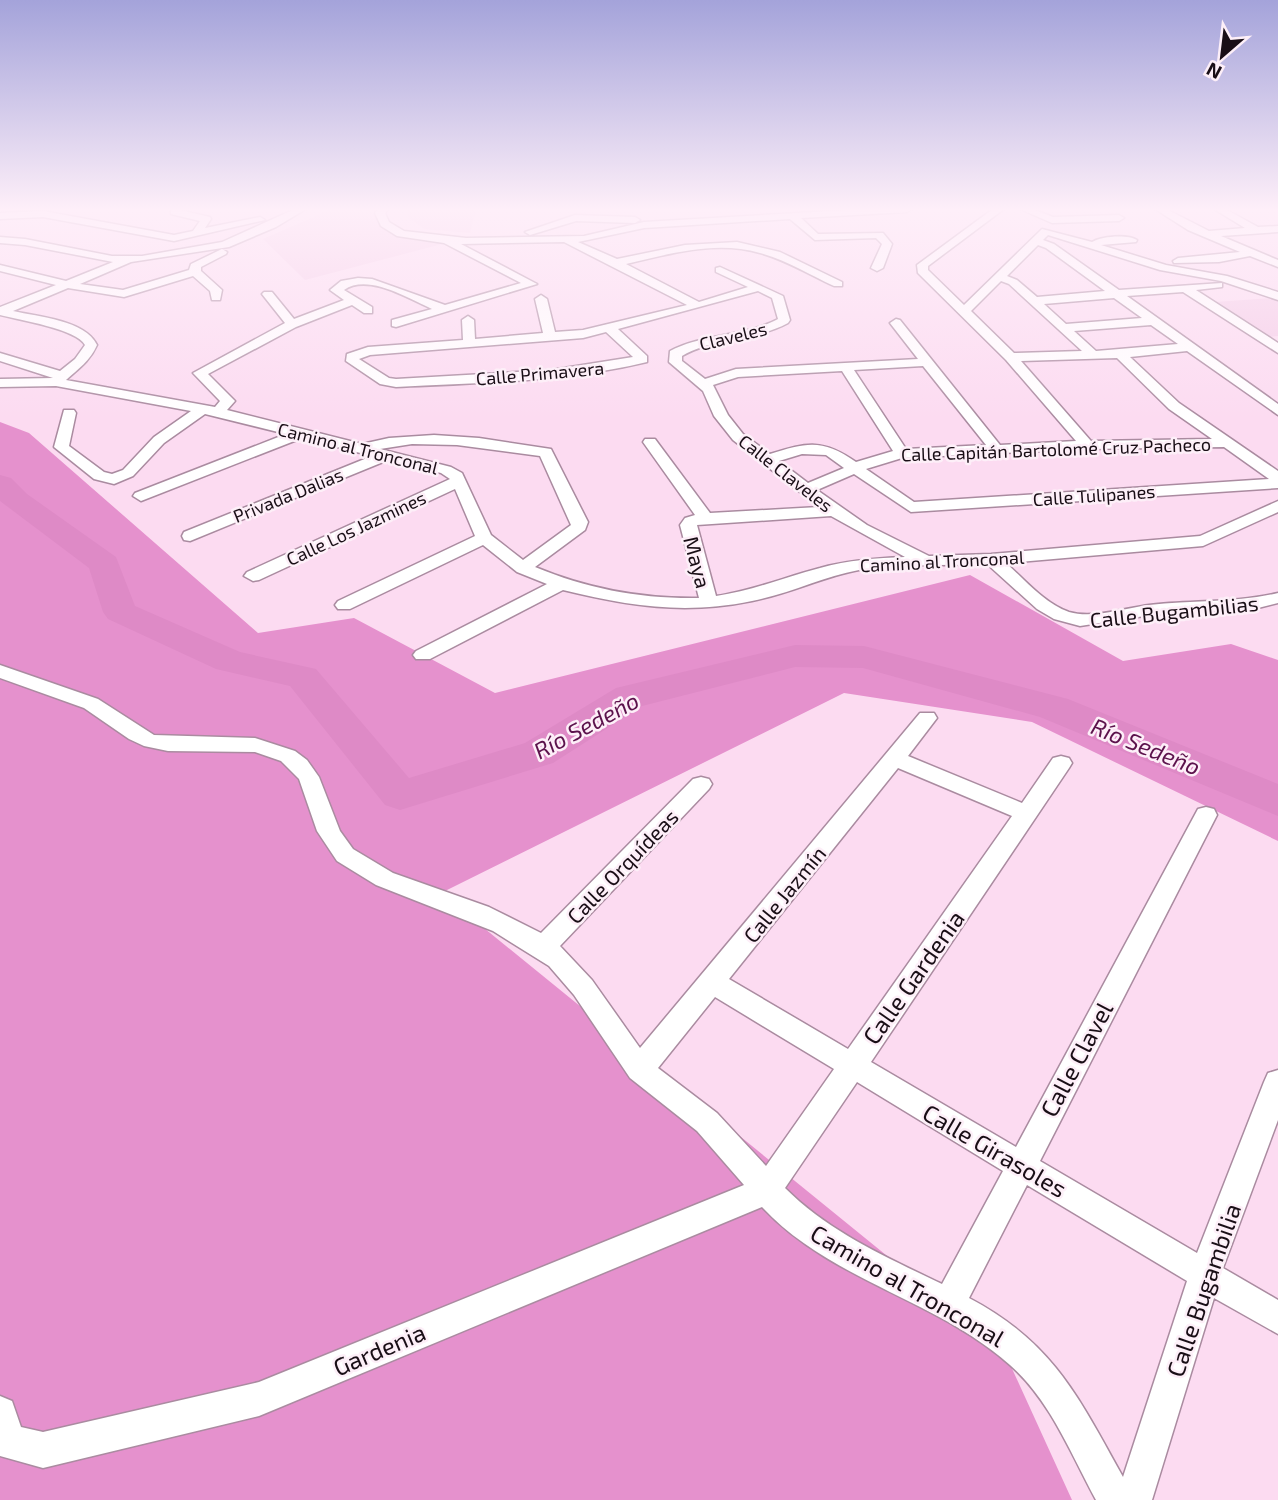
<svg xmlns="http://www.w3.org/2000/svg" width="1278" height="1500" viewBox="0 0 1278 1500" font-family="'Exo 2',sans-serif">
	<rect width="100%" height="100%" fill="#fcdbf1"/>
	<path fill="#f4cce7" d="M332,209H378L377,216L380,224L389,232L419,241L446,243L305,280L263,239Z
		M408,209H476L470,233L424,229L408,217Z
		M1272,298L1278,302V336L1268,337L1215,302Z"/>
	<path fill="#e591cd" d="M0,422L29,433L258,633L354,618L495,693L970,575L1123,661L1231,644L1278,660V841L1032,722L844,693L441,893L1004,1351L1072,1500H0Z"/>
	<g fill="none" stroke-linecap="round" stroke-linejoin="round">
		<path fill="#de8ac6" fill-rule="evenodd" d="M0,475L11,478L27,494L116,557L135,606L240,652L316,669L409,778L525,743L616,688L795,645L864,646L1068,699L1278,784V816L1040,717L863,668L795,667L642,706L553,763L400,810L385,805L290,686L216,669L108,619L103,612L89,568L0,501Z"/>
		<g stroke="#aa8ba0" stroke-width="3">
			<path id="minor" d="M175,209L210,217L211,219L205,228L260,217L265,220L174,241L43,217L0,219V213L43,211L174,235L193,231L200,221L171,214V210Z
				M295,209H306L276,227L229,247L131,262L80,284L123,290L189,270L191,264L222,249L227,252L226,254L201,267V271L222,290L220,300H212L210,291L193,276L124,297L68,288L13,311C39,317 85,320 97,345C90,361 78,369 66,380L215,407L220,401L193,373L285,323L262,294L264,292H272L294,319L344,300L330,290L341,281L358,278L372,279L445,305L521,283L444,243L397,236L381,226L375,213L378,209H388L385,213L389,222L404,231L466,238L584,236L644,222L866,209H912L907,212L801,218L818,234L883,233L892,244L883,268L877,271L871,268L882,244L876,238L815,240L790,219L644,228L578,242L617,259L685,245L737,242L780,252L842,282V286H834C810,275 786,260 760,253C716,240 669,254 626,264L699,302L748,287L716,272V268L720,267L783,296L790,320L788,323C755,341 715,337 682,356V361L705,379L736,369L918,359L890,323L896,319L900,320L1000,445L1076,441L1006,360L918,273L917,265L993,209H1004L928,266V270L964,305L1042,229L1092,242C1101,236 1128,234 1137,240L1136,242L1101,245L1166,265L1227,276L1278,292V300L1221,281L1160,270L1048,235L1043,240L1054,244L1119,290L1222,283V287L1196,290L1278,343V353L1183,292L1127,296L1278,404V415L1187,351L1130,357L1179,403L1278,471V488L911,512L854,474L817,490L867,525L929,556L991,554L1200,536L1278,501V512L1203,546L1006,563C1024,579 1045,604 1069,612C1093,619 1125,608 1149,605C1192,600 1236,603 1278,593V603L1258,608L1151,615L1080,626L1054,619L1037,609L987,564C946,566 899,563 859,570C822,577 789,594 752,601C684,615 629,606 563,590L430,659H416L413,655L416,651L547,584L517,572L483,545L350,609H338L335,605L338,601L475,536L455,489L259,580L253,581L244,576L247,572L450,479L441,473L388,460L190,541L184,540L182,536L184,532L372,456L302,438L141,501L133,496L135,493L286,434L205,414L164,443L133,476L114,484L94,479L54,447L64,410H74L76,413L69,446L104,472L112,474L123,470L154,437L191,411L56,386L0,387V379L53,378L0,361V353L60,371L75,359L85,345C77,329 19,320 0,315V307L56,285L0,271V265L66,281L113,262L25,245L0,243V237L25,239L112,256H142L222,242ZM564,242L687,305L583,330L555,332L547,299L541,295L535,299L543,333L475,339L474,320L468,316L462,320L463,340L368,347L347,354L346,361L380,384L396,387C480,383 564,382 647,362V356L618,329L758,291L772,298L778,319C744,337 704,333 670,351L669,362L703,391L714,416L733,440L819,507L710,513L655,439H645L643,442L695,515L685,518L680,525L699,598C641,599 588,589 535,567L585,530L588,522L551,449L479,438L434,435L389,438L362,444L227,410L235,401L208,374L296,327L352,305L364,313H372V307L344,290C368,273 409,299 432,309L392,320V326L396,327L537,284L461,244ZM1038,245L1046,248L1105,291L1037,297L1017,280L1007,276ZM1001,281L1009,284L1082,351L1014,353L971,311ZM1114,298L1142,318L1066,324L1044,304ZM1151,325L1178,344L1096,351L1074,331ZM606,332L633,357L551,370L396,379L389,378L359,359L370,355L583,338ZM1117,358L1169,409L1212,439L1091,441L1021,361ZM923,366L986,445L906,449L854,370ZM842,371L893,451L856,462C823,439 808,442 770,454L743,434L728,415L713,385L738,377ZM412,444L457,445L540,456L571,525L523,560L491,535L462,473L451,467L380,449ZM1224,447L1269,479L914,502L866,469L902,458L1087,449ZM802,454L826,455L844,468L808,483L779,461ZM831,516L905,557C876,558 848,560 820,568C785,577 752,591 716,596L697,525Z
				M1020,209H1032L1053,217L1119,215L1124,218L1119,221L1052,223Z
				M1155,209H1166L1209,231L1245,228L1214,209H1225L1258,227L1278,226V232L1221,236L1278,260V267L1250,256L1219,262L1174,263L1173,261L1178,258L1240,252L1188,230Z
				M575,215L635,217L640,220L635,223L576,221L530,235L525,232Z
				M0,665L98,699L154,735L255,738L295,751L307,760L319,777L340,831L353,849L393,873L489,907L541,933L693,779L701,777L709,779L712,784L709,789L560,946L592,980L640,1048L920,713H934L937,718L908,756L1022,803L1053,758L1061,756L1069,758L1072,763L1069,768L871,1062L1016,1147L1198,809L1206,807L1214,809L1217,815L1040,1161L1197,1253L1264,1082L1268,1073L1278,1070V1120L1223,1268L1278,1300V1334L1214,1298L1152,1500H1096C1071,1454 1050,1400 1010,1365C936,1299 831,1281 762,1207L259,1416L43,1468L0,1456V1396L12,1401L21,1427L43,1432L259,1382L744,1185L697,1131L630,1078L574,995L549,966L493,931L376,885L337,861L317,831L299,779L281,761L255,752L168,751L144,746L129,739L84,708L0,678ZM898,768L1012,816L848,1049L729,979ZM715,997L834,1069L766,1166L717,1113L658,1068ZM857,1082L1003,1171L942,1284C886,1257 829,1232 785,1188ZM1027,1185L1187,1281L1123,1477C1079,1398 1053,1342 969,1298Z"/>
		</g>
		<use href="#minor" fill="#fff" fill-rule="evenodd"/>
	</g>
	<linearGradient id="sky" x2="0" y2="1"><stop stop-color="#a4a3da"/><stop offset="0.5" stop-color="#feeff9"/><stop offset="1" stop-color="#feeff9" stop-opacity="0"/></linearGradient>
	<rect width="1278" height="419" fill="url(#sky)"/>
	<g text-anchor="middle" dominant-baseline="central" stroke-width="5" stroke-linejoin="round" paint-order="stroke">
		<g font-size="18" fill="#190e16" stroke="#fdeff8">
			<text transform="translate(733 336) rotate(-14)">Claveles</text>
			<text transform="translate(540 373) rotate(-5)">Calle Primavera</text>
			<text transform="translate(358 448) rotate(14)">Camino al Tronconal</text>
			<text transform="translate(1056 449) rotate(-2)">Calle Capitán Bartolomé Cruz Pacheco</text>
			<text transform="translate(786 473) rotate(38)">Calle Claveles</text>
			<text transform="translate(288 495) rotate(-22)">Privada Dalias</text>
			<text transform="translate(1094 495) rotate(-4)">Calle Tulipanes</text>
			<text transform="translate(356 528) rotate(-25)">Calle Los Jazmines</text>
			<text transform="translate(942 561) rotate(-3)">Camino al Tronconal</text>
		</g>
		<g font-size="21" fill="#190e16" stroke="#fdeff8">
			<text transform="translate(698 562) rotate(75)">Maya</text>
			<text transform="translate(1174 611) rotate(-6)">Calle Bugambilias</text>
			<text transform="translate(622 866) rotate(-46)">Calle Orquídeas</text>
			<text transform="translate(784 894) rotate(-51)">Calle Jazmín</text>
		</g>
		<g font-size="23" font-style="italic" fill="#5c124c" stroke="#fdeff8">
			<text transform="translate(586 725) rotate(-28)">Río Sedeño</text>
			<text transform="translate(1146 746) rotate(22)">Río Sedeño</text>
		</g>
		<g font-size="24" fill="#190e16" stroke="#fdeff8">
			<text transform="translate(913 977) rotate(-55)">Calle Gardenia</text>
			<text transform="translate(1076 1059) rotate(-62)">Calle Clavel</text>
			<text transform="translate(995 1150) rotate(30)">Calle Girasoles</text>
			<text transform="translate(908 1285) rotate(30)">Camino al Tronconal</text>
			<text transform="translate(1203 1290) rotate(-71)">Calle Bugambilia</text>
			<text transform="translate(379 1349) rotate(-23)">Gardenia</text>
		</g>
	</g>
	<g transform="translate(1222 56) rotate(208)" stroke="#fdeff8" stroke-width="5" paint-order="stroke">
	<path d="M0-5L12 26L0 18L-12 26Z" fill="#190e16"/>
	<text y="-10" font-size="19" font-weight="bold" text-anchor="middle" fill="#190e16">N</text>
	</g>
</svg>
